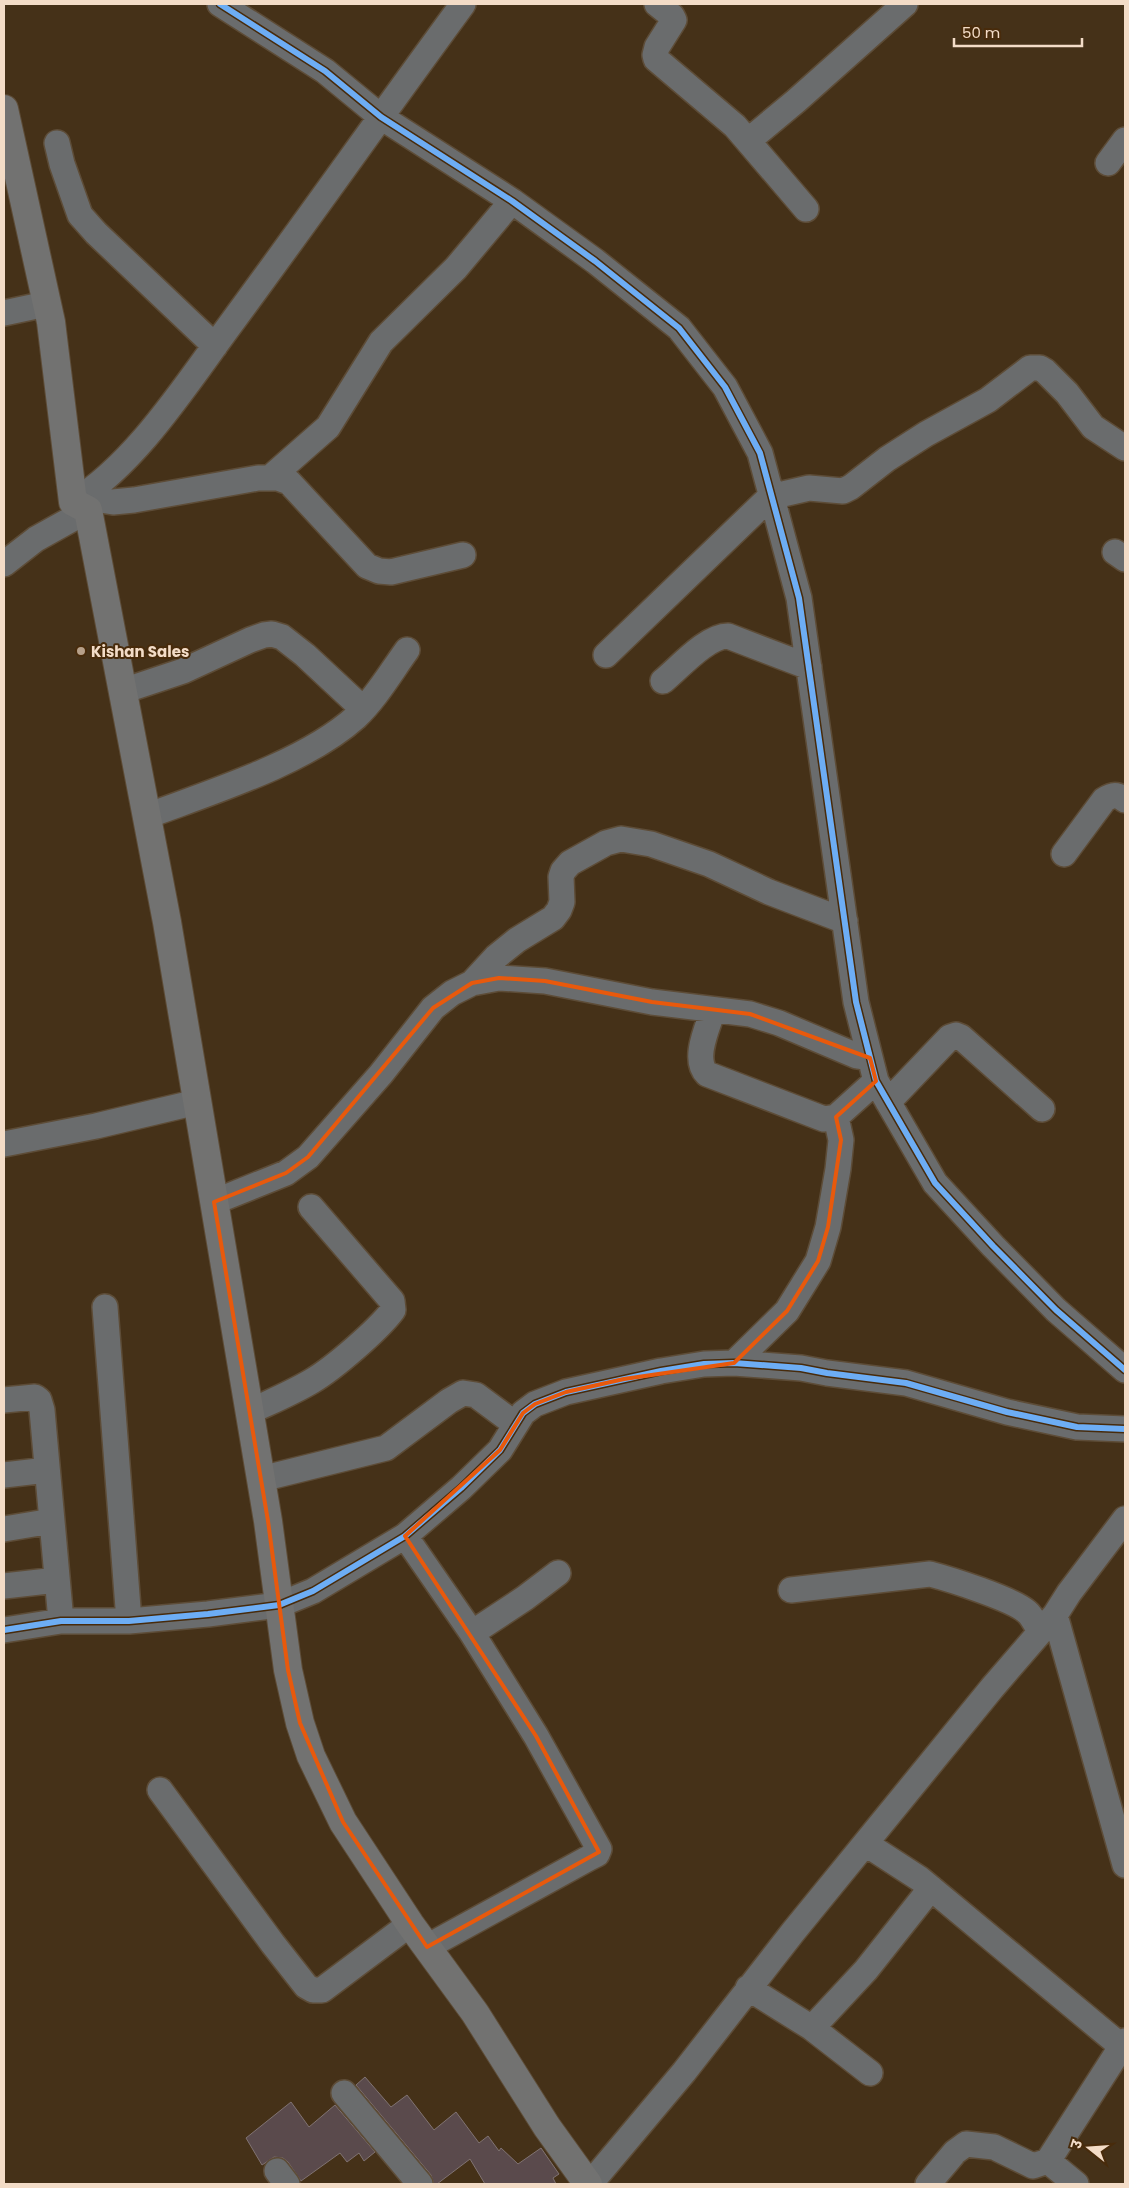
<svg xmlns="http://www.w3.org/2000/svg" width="1129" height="2188" viewBox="0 0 1129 2188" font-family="Poppins,'Noto Sans Devanagari',sans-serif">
	<rect width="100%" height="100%" fill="#453118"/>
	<path fill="#5a4a4c" stroke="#807372" d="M365,2077L391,2107L407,2095L434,2130L456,2112L479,2143L488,2136L499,2151L501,2148L518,2164L541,2148L559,2174L553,2178L556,2184H485L470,2159L437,2184H434L431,2175L356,2085Z
		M291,2102L309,2127L335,2105L375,2152L364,2161L359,2153L347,2162L340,2153L301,2181L288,2162L283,2158L274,2157L262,2165L246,2138Z"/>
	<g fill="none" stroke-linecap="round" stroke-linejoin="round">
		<g stroke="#5d4c37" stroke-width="28">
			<path id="minor" d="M220,4L325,71L381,117L512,201L595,261L679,328L725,387L760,453L799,598L856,1002L876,1081L935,1183L993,1246L1056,1310L1125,1370
				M657,4L672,16L674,20L657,47L655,55L656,59L735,126L806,209
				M748,141L796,101L905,4
				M57,143L62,164L80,215L96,233L215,346
				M1108,163L1125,140
				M4,313L46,304
				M270,478L328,427L381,342L456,268L512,201
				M81,497L113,502L134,500L258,478H278L289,482L367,566L379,571L391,572L463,555
				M73,502C136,464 187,383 230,325C309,218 385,110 463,4
				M1115,552L1125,559
				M4,564L36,539L88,510
				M606,655L770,497L809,488L843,491L851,487L887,459L926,434L988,400L1030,368H1040L1045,371L1067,393L1093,427L1125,448
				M663,681C680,667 707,636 728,636L809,667
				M123,691L183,671L250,640L264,635L272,634L282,637L305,655L363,709
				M147,816C211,792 305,763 356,717C376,698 391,672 407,650
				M1064,854L1104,800C1113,794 1117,794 1125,800
				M472,983L496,957L517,940L553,918L559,910L562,902L561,877L563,871L570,863L606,843L621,839L651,844L709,864L769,892L845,921
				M713,1010C708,1027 692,1059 707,1074L824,1119L836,1117L876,1081
				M888,1102L950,1037L956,1035L961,1037L1042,1109
				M4,1144L96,1126L197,1102
				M214,1202L286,1173L308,1157L381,1074L433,1008L452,993L472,983L499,978L545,981L652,1002L750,1014L779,1023L857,1056L870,1058
				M105,1307L129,1621
				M734,1363L787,1311L818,1261L828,1227L838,1169L841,1140L836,1117
				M4,1400L35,1397L39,1400L42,1410L61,1621
				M249,1412C270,1402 292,1393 312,1381C334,1368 378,1330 393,1310L392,1301L311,1207
				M4,1475L47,1470
				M261,1479L386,1448L449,1401L463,1393L476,1395L515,1424
				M4,1529L52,1521
				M405,1536L472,1633L536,1736L599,1849L597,1854L589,1858L427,1947
				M4,1586L57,1580
				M791,1590L930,1574C949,1579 1013,1599 1027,1612C1032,1616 1036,1625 1040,1631
				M1055,1615L1125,1865
				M4,1630L61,1621H129L208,1614L279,1605L313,1591L405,1536L461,1488L500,1450L523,1413L535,1404L566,1392L661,1371L704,1364L734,1363L801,1368L827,1373L906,1383L1007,1412L1077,1427L1125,1429
				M472,1633L525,1598L558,1573
				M160,1790L273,1944L306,1986L313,1990H322L410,1924
				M866,1844L920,1879L1121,2046
				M748,1988L812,2028L870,2073
				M812,2028L866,1970L931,1888
				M344,2093L420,2184
				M1048,2161L1076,2184
				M277,2171L287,2184
				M590,2184L684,2072L793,1932L992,1688L1055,1615L1069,1593L1125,1519
				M928,2184L955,2152L966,2144L994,2147L1033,2166L1048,2161L1125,2041"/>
		</g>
		<g stroke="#5d4c37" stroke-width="30">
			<path id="major" d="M4,109L51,322L73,502L88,510L167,922L268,1521L288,1670L300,1723L311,1756L343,1822L410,1924L475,2013L547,2127L588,2184"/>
		</g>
		<use href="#minor" stroke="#6a6c6d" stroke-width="25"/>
		<use href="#major" stroke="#727271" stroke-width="28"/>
		<g stroke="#482b0b" stroke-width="9">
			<path id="cycleway" d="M220,4L325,71L381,117L512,201L595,261L679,328L725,387L760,453L799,598L856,1002L876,1081L935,1183L993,1246L1056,1310L1125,1370
				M4,1630L61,1621H129L208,1614L279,1605L313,1591L405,1536L461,1488L500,1450L523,1413L535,1404L566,1392L661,1371L704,1364L734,1363L801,1368L827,1373L906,1383L1007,1412L1077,1427L1125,1429"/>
		</g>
		<use href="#cycleway" stroke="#6dadf4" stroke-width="6"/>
	</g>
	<path fill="none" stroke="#e8590c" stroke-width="4" stroke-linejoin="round" d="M499,978L545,981L652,1002L750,1014L870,1058L876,1081L836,1117L841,1140L828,1227L818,1261L787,1311L734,1363L624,1379L566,1392L535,1404L523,1413L500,1450L405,1536L536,1736L599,1852L427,1947L343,1822L300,1723L288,1670L268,1521L214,1202L286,1173L308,1157L433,1008L472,983Z"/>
	<circle fill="#b6a08a" stroke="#482b0b" stroke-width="2" cx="81" cy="651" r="5"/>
	<g text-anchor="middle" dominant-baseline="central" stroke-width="4" stroke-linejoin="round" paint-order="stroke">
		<g font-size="15" font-weight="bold" fill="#f3dcc7" stroke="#482b0b" text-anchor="start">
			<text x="91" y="651">Kishan Sales</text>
		</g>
	</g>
	<rect width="1129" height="2188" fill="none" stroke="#f3dcc7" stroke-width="10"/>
	<g transform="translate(1089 2148) rotate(287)" stroke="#482b0b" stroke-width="4" paint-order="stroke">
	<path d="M0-4L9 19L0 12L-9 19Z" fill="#f3dcc7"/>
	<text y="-8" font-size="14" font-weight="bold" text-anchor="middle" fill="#f3dcc7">उ</text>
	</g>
	<path d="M954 38v8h128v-8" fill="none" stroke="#f3dcc7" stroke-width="2.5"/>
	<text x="962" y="38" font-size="15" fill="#f3dcc7" stroke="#482b0b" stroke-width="4" paint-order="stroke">50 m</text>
</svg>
